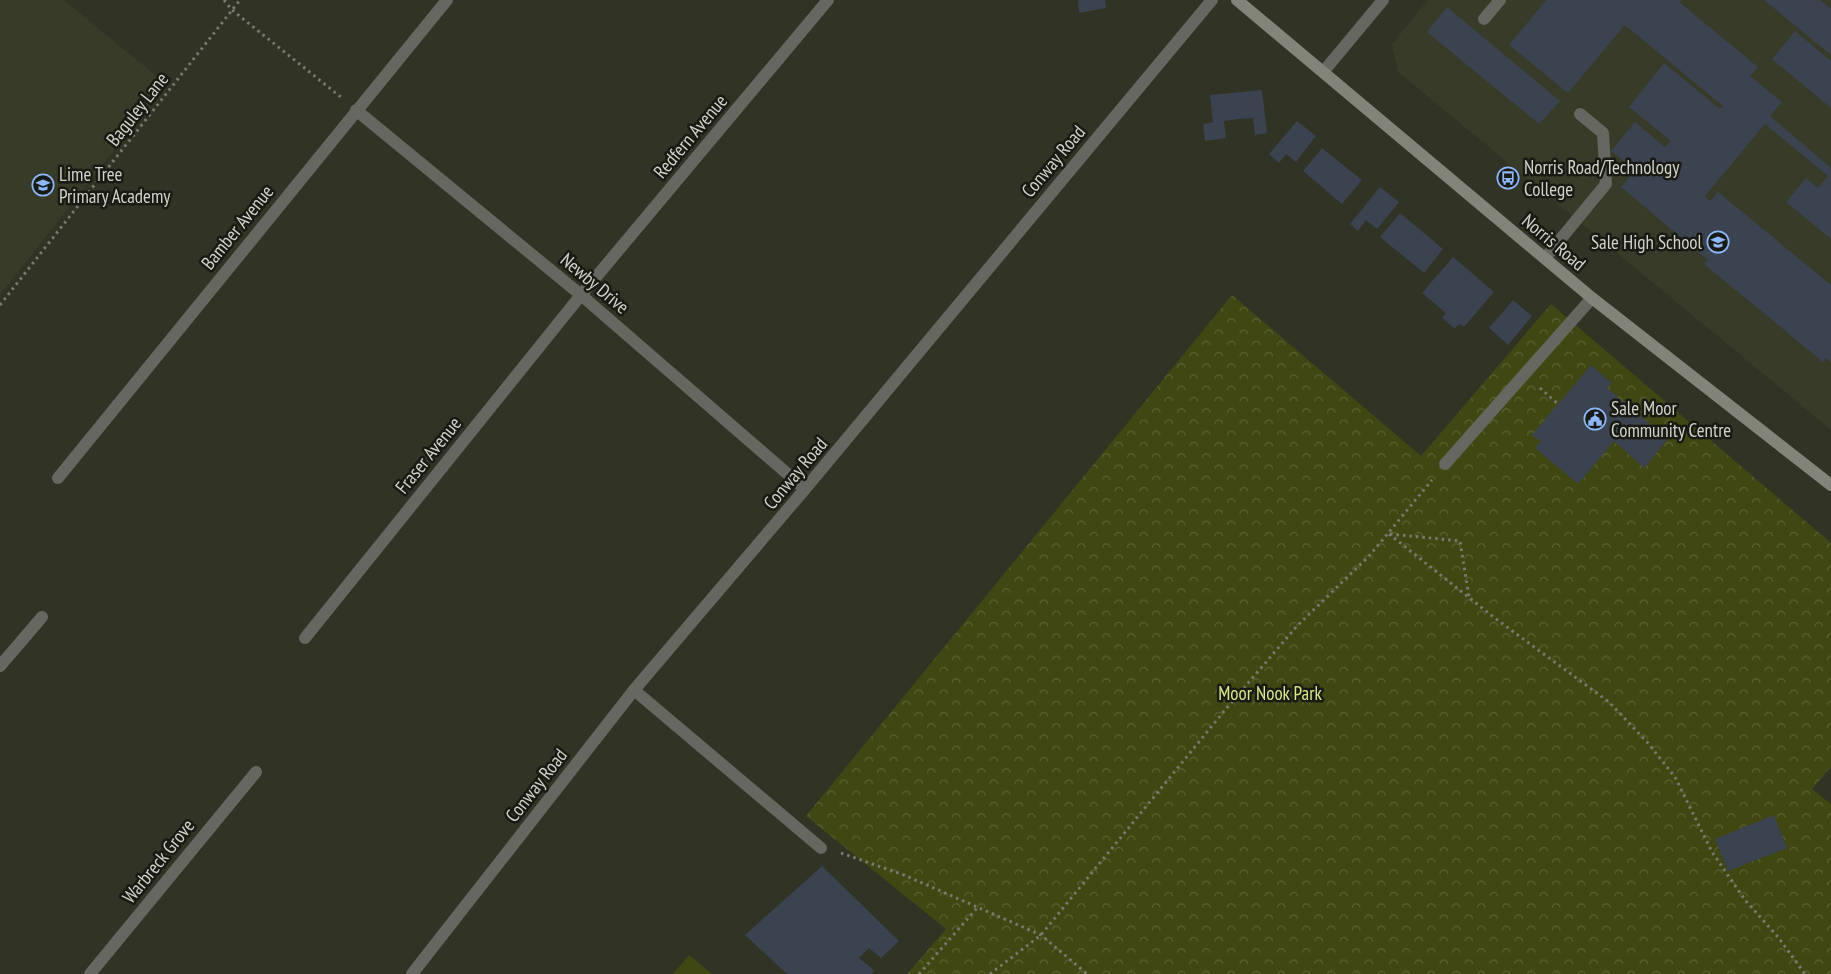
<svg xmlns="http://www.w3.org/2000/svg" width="1831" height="974" viewBox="0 0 1831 974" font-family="'PT Sans Narrow',sans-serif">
	<defs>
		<pattern id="park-crowns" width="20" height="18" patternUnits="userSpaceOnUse" patternTransform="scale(1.25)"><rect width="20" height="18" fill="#414712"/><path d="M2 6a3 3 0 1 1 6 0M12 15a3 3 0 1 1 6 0" fill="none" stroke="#5b6133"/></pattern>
	</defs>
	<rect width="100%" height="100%" fill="#313325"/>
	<path fill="#383b27" d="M0,0H64L166,84L0,295Z
		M1428,0H1831V430L1398,72L1392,44Z"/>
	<path fill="#414712" d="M689,955L712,974H673Z"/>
	<path fill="url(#park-crowns)" d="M1232,295L1421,456L1551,304L1831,543V767L1812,789L1831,804V974H907L946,929L806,816Z"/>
	<path fill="#3b4350" d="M1078,0H1105L1106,8L1079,13Z
		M1546,0H1682L1679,2L1758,67L1750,76L1782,102L1770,116L1831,168V239L1786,202L1806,178L1818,188L1828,176L1765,124L1705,196L1710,201L1718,192L1831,285V362L1826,358L1823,362L1704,264L1708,260L1621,187L1635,170L1611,151L1635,122L1665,147L1671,141L1629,107L1664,63L1720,109L1723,106L1625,25L1568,93L1509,45Z
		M1764,0H1820L1831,9V55Z
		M1447,7L1560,101L1539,124L1427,32Z
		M1795,31L1831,61V108L1772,59Z
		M1262,90L1267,133L1255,135L1253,118L1239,119L1224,121L1226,138L1205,141L1203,124L1213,122L1210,95Z
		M1297,121L1316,136L1296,162L1286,154L1279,163L1269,154Z
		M1322,148L1362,180L1342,204L1303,171Z
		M1380,187L1399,202L1377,229L1366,220L1358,231L1350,224Z
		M1400,213L1443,249L1424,273L1380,237Z
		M1453,257L1494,292L1464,327L1459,324L1455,329L1442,318L1446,313L1422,293Z
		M1513,300L1532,316L1508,345L1489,328Z
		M1591,365L1612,383L1607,388L1668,439L1644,468L1614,441L1578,484L1535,448L1541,441L1532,435Z
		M1774,815L1787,848L1728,871L1715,839Z
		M822,866L899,941L881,958L869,948L859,958L874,970L872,974H787L745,935Z"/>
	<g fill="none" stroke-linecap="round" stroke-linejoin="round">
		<path stroke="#787a6f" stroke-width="3" stroke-dasharray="2.5 4" stroke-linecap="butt" d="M224,0L232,10L342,98
			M0,305L240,0
			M1540,388L1558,404
			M1389,534L1496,619L1609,702L1647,742L1675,777L1712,852L1745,900L1778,937L1805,974
			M1390,534L1460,541L1469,597
			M841,853L904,875L1041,935L1087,974
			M919,974L978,907
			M990,974L1041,935L1225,710L1297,626L1370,555L1432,480"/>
		<path stroke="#656760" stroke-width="12" d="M1484,19L1500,0
			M1545,258L1606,184L1603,133L1580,114
			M1445,464L1592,298
			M634,690L821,848"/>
		<path stroke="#656760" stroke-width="12" d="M1324,71L1383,0
			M356,110L581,295L805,489
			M58,478L447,0
			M305,638L581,295L828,0
			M0,666L42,617
			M90,974L256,772
			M412,974L634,690L805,489L1212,0"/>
		<path stroke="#828479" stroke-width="12" d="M1237,0L1592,298L1831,485"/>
	</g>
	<defs>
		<g id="bus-ring" transform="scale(1.125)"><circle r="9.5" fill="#191a14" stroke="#8db9fc" stroke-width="1.5"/><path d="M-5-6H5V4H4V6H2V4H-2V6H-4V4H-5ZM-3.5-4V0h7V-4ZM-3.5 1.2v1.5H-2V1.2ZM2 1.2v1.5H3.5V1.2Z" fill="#8db9fc"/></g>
		<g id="school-ring" transform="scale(1.125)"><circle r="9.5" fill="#191a14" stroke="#8db9fc" stroke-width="1.5"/><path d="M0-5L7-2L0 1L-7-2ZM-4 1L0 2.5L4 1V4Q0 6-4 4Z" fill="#8db9fc"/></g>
		<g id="civic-ring" transform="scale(1.125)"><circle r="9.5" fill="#191a14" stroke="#8db9fc" stroke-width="1.5"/><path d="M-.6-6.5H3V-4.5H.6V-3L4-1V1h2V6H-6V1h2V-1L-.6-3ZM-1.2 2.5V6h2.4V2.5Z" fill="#8db9fc"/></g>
	</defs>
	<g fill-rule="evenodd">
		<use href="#bus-ring" x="1508" y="178"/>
		<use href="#school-ring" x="43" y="185"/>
		<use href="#school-ring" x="1718" y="242"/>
		<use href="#civic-ring" x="1595" y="419"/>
	</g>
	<g text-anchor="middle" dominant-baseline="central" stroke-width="5" stroke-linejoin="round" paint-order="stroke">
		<g font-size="19" fill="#d1d3ca" stroke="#191a14">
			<text transform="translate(137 109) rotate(-52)">Baguley Lane</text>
			<text transform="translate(690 136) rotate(-50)">Redfern Avenue</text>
			<text transform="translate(1053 161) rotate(-50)">Conway Road</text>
			<text transform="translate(237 227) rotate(-51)">Bamber Avenue</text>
			<text transform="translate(1554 242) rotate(40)">Norris Road</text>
			<text transform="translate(595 283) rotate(40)">Newby Drive</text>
			<text transform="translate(428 455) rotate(-51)">Fraser Avenue</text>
			<text transform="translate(795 473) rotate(-50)">Conway Road</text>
			<text transform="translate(536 785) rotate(-52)">Conway Road</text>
			<text transform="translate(158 861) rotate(-51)">Warbreck Grove</text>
		</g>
		<g font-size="19" fill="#d1d3ca" stroke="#191a14" text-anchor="start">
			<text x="1524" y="167">Norris Road/Technology<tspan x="1524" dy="22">College</tspan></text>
			<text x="59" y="174">Lime Tree<tspan x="59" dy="22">Primary Academy</tspan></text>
			<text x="1702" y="242" text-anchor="end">Sale High School</text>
			<text x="1611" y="408">Sale Moor<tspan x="1611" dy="22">Community Centre</tspan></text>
		</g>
		<g font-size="19" fill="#dbe986" stroke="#191a14">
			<text x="1270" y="693">Moor Nook Park</text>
		</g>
	</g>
</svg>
